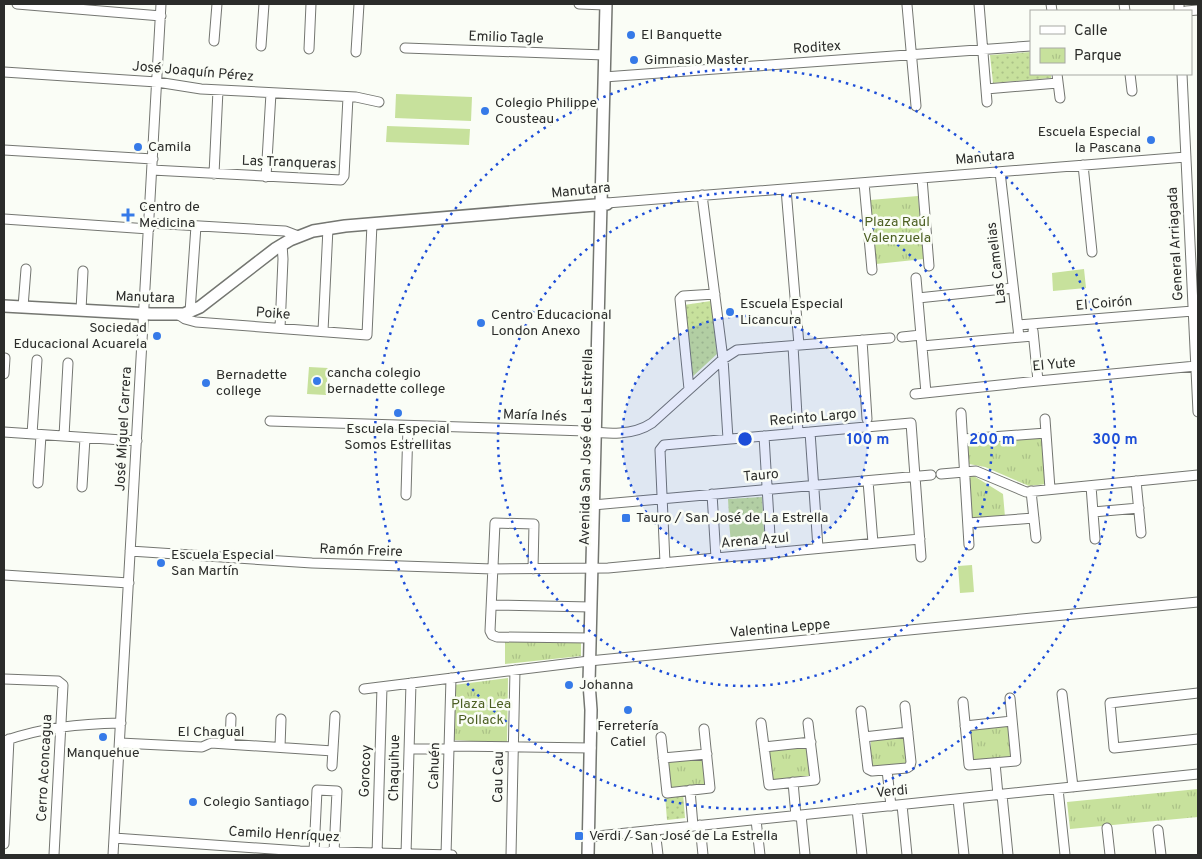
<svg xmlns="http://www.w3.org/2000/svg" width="1202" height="859" viewBox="0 0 1202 859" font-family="Overpass,sans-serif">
	<defs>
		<pattern id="grass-dots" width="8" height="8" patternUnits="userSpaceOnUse" patternTransform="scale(1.25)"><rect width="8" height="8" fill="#c7e19c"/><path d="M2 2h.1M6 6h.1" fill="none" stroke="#abc187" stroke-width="1.8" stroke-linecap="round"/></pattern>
		<pattern id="park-tufts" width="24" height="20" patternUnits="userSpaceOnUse" patternTransform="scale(1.25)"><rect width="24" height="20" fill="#c7e19c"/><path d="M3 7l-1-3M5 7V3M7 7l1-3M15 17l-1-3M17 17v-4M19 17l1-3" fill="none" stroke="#abc187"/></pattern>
	</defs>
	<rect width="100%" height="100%" fill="#fafdf6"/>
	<path fill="url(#grass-dots)" d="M1031,52V74H1051V78L993,83L990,55Z
		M711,301L717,354L691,378L684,305Z
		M762,497L763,513L729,516L728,499Z
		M683,793L685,818L667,820L665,795Z"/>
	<path fill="url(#park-tufts)" d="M918,196L924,259L876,264L870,200Z
		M1042,437L1046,484L1029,486L985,467L969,464L968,444Z
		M974,476L1003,494L1005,517L971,520L968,477Z
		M505,639L581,640V656L505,664Z
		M508,678L507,743L454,740V685Z
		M1009,726L1012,758L972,760L969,729Z
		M902,736L905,737L908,762L906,765L875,768L871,765V741Z
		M808,745L812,777L772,781L768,749Z
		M705,756L708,785L670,790L667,760Z
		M1198,789V817L1070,829L1067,802Z"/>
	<path fill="#c7e19c" d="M396,94L472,97L471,121L395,118Z
		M387,126L470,129L469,145L386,142Z
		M1084,269L1086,288L1053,291L1052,273Z
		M309,367L328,368L326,395L307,394Z
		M763,519L765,540L731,543L729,522Z
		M972,565L974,592L960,593L958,566Z"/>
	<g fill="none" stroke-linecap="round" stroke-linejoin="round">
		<g stroke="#747671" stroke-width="11">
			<path id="minor" d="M17,4L161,16
				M579,4L606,5
				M979,4L987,102
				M1051,4L1052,11
				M1124,4L1125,11
				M1179,4V11
				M907,5L916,106
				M1186,11L1198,10
				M214,41L217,4
				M261,46L264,4
				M405,48L605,55
				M309,49L311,4
				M356,52L359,4
				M4,72L157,82L201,89L356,97L379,102
				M1057,74L1060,98
				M1130,74L1132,91
				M1182,74L1198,412
				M604,77L1031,46
				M986,89L1058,83
				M4,150L153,159
				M1083,165L1092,252
				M152,170L341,180L344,176L348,97
				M1000,172L1019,337
				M214,174L218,90
				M266,177L271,93
				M922,178L929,266
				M864,183L872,270
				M786,189L799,345
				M702,195L723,359L728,439
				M607,203L1186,157
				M4,219L149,229
				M149,223L285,231L298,236
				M916,278L926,393
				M918,298L1013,288
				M23,307L26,269
				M81,310L83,271
				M190,312L196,226
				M179,315L185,319L196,322L367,335L372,224
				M1018,325L1193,311
				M280,328L283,259L282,244
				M323,331L328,228
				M1033,331L1038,381
				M902,337L921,335
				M862,340L867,419
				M793,346L798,433
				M922,346L1033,336
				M4,374L5,358
				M689,389L680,299L683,296L715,294
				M915,394L1038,381L1196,366
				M961,413L969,545
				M1045,419L1050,489
				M270,421L586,431C607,434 633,436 652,423L723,359L737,350L890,338
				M4,432L137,441
				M810,432L818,548
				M32,434L37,360
				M64,436L68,363
				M764,436L771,553
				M963,439L1046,433
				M941,474L976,471L1026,492L1198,475
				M868,481L873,543
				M1136,481L1141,533
				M38,483L41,435
				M1091,486L1095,539
				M82,487L85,438
				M1031,491L1036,538
				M712,494L716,558
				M406,495L408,426
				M593,505L931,475
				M1093,512L1139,508
				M968,523L1034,518
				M130,551L312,563L493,569L608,568L920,539
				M665,563L660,450L664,445L911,423L921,557
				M533,569L534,524L495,523L490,631L492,635L497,637L590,638
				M4,575L129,583
				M492,605L591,607
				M4,679L58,681L63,685L54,855
				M364,689L589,661L1198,602
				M1198,693L1110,703L1114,748L1198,739
				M1062,694L1073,787
				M963,702L969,765L1016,761L1010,698
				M861,711L868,769L872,771L907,768L910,766L911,762L905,706
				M761,723L769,785L815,780L808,723
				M965,726L1012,721
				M661,737L667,793L710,788L704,729
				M864,737L908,732
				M4,741C44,727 79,724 121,723
				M120,743L202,747L211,743L333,751
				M230,744L231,718
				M449,746L591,748
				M280,747L281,719
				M764,747L811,742
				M409,749H449
				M663,758L707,754
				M995,763L998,795
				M332,766L335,716
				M887,770L891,806
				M793,782L796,816
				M1058,789L1065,855
				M690,790L693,826
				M1002,795L1008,855
				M958,799L964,855
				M902,805L907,855
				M857,809L862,855
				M801,815L805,855
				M756,820L760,855
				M700,825L703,855
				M1107,828L1110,855
				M655,830L658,855
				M1158,830L1161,855
				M588,837L1198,774
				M114,838L300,851L452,855
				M4,844L9,739
				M314,852L317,790L337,791L334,852
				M406,854L411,683
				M113,855L161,4
				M377,855L382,687
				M446,855L451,678
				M511,855L515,670"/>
		</g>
		<g stroke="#747671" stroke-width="14">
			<path id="major" d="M4,306L151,314H184L200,307L275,249L290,240L313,231L345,226L607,204
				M588,855L591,710L589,683L606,4"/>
		</g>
		<use href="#minor" stroke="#fff" stroke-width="9"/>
		<use href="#major" stroke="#fff" stroke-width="11"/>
	</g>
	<circle cx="745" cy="439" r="123" fill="#1d4ed8" fill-opacity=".12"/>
	<g fill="none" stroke="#1d4ed8" stroke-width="2.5" stroke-dasharray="2.5 5">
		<circle cx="745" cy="439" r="123"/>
		<circle cx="745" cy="439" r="247"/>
		<circle cx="745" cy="439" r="370"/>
	</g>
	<g fill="#367ae8" stroke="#fafdf6" stroke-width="2">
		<circle cx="631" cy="35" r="5"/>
		<circle cx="634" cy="60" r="5"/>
		<circle cx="485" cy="111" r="5"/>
		<circle cx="1151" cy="140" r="5"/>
		<circle cx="138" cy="147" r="5"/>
		<path d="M125.5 207.5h5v5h5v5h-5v5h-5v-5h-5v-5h5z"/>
		<circle cx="730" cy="312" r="5"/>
		<circle cx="481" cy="323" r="5"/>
		<circle cx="157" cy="336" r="5"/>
		<circle cx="317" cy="381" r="5"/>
		<circle cx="206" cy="383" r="5"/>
		<circle cx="398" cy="413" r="5"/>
		<rect x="621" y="513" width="10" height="10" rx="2.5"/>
		<circle cx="161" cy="563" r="5"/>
		<circle cx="569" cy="685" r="5"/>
		<circle cx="628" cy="710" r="5"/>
		<circle cx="103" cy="737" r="5"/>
		<circle cx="193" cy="802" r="5"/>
		<rect x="574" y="831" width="10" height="10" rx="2.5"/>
	</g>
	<g text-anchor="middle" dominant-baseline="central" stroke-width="5" stroke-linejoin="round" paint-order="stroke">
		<g font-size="14" fill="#2b2c2a" stroke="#fafdf6" text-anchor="start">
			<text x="641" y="35">El Banquette</text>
			<text x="644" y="60">Gimnasio Master</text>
			<text x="495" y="103">Colegio Philippe<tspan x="495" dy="16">Cousteau</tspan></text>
			<text x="1141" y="132" text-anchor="end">Escuela Especial<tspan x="1141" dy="16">la Pascana</tspan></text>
			<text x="148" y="147">Camila</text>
			<text x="139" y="207">Centro de<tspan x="139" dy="16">Medicina</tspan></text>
			<text x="740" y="304">Escuela Especial<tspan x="740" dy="16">Licancura</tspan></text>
			<text x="491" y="315">Centro Educacional<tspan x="491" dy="16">London Anexo</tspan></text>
			<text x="147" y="328" text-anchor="end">Sociedad<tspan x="147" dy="16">Educacional Acuarela</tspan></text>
			<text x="327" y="373">cancha colegio<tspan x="327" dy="16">bernadette college</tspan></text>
			<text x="216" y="375">Bernadette<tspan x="216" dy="16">college</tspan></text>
			<text x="398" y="429" text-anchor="middle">Escuela Especial<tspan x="398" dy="16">Somos Estrellitas</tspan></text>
			<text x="636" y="518">Tauro / San José de La Estrella</text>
			<text x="171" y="555">Escuela Especial<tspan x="171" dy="16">San Martín</tspan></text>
			<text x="579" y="685">Johanna</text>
			<text x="628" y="726" text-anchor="middle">Ferretería<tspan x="628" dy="16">Catiel</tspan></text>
			<text x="103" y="753" text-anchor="middle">Manquehue</text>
			<text x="203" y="802">Colegio Santiago</text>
			<text x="589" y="836">Verdi / San José de La Estrella</text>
		</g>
		<g font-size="14" fill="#2b2c2a" stroke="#fafdf6">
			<text transform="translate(506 38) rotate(2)">Emilio Tagle</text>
			<text transform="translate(817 48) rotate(-4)">Roditex</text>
			<text transform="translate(193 72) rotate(5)">José Joaquín Pérez</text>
			<text transform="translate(985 158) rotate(-5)">Manutara</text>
			<text transform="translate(289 163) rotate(2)">Las Tranqueras</text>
			<text transform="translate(581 191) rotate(-6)">Manutara</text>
			<text transform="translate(1176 244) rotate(-93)">General Arriagada</text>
			<text transform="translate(997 263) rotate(-97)">Las Camelias</text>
			<text transform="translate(145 298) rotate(2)">Manutara</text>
			<text transform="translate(1104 304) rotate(-5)">El Coirón</text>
			<text transform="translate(273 314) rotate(4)">Poike</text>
			<text transform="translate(1054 365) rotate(-5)">El Yute</text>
			<text transform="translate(535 416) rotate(2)">María Inés</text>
			<text transform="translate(813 418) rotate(-5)">Recinto Largo</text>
			<text transform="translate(124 429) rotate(-87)">José Miguel Carrera</text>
			<text transform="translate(587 447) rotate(-89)">Avenida San José de La Estrella</text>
			<text transform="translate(761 476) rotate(-5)">Tauro</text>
			<text transform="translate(755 541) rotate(-5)">Arena Azul</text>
			<text transform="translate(361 551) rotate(2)">Ramón Freire</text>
			<text transform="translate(780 629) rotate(-5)">Valentina Leppe</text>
			<text x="211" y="732">El Chagual</text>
			<text transform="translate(435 766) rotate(-88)">Cahuén</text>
			<text transform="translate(45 768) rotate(-87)">Cerro Aconcagua</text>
			<text transform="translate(395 768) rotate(-89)">Chaquihue</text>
			<text transform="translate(366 771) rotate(-88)">Gorocoy</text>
			<text transform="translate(499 777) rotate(-89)">Cau Cau</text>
			<text transform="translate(892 792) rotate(-6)">Verdi</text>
			<text transform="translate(284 835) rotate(3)">Camilo Henríquez</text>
		</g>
		<g font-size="14" fill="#4c5f22" stroke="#fafdf6">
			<text x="897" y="222">Plaza Raúl<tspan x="897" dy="16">Valenzuela</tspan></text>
			<text x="481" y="704">Plaza Lea<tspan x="481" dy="16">Pollack</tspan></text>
		</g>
	</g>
	<circle cx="745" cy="439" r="8" fill="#1d4ed8" stroke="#fafdf6" stroke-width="2.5"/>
	<g font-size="15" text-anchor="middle" font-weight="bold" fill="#1d4ed8" stroke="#fafdf6" stroke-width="5" stroke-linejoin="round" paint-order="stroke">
		<text x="868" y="444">100 m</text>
		<text x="992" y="444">200 m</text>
		<text x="1115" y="444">300 m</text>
	</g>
	<rect width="1202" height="859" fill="none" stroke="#2b2c2a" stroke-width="10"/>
	<rect x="1030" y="10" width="162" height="65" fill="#fafdf6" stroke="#a7a9a4"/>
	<rect x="1040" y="26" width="25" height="8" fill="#ffffff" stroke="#a7a9a4"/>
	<text x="1074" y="35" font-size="15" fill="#2b2c2a">Calle</text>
	<rect x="1040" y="48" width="25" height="15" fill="url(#park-tufts)" stroke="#a7a9a4"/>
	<text x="1074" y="60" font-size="15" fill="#2b2c2a">Parque</text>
</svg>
